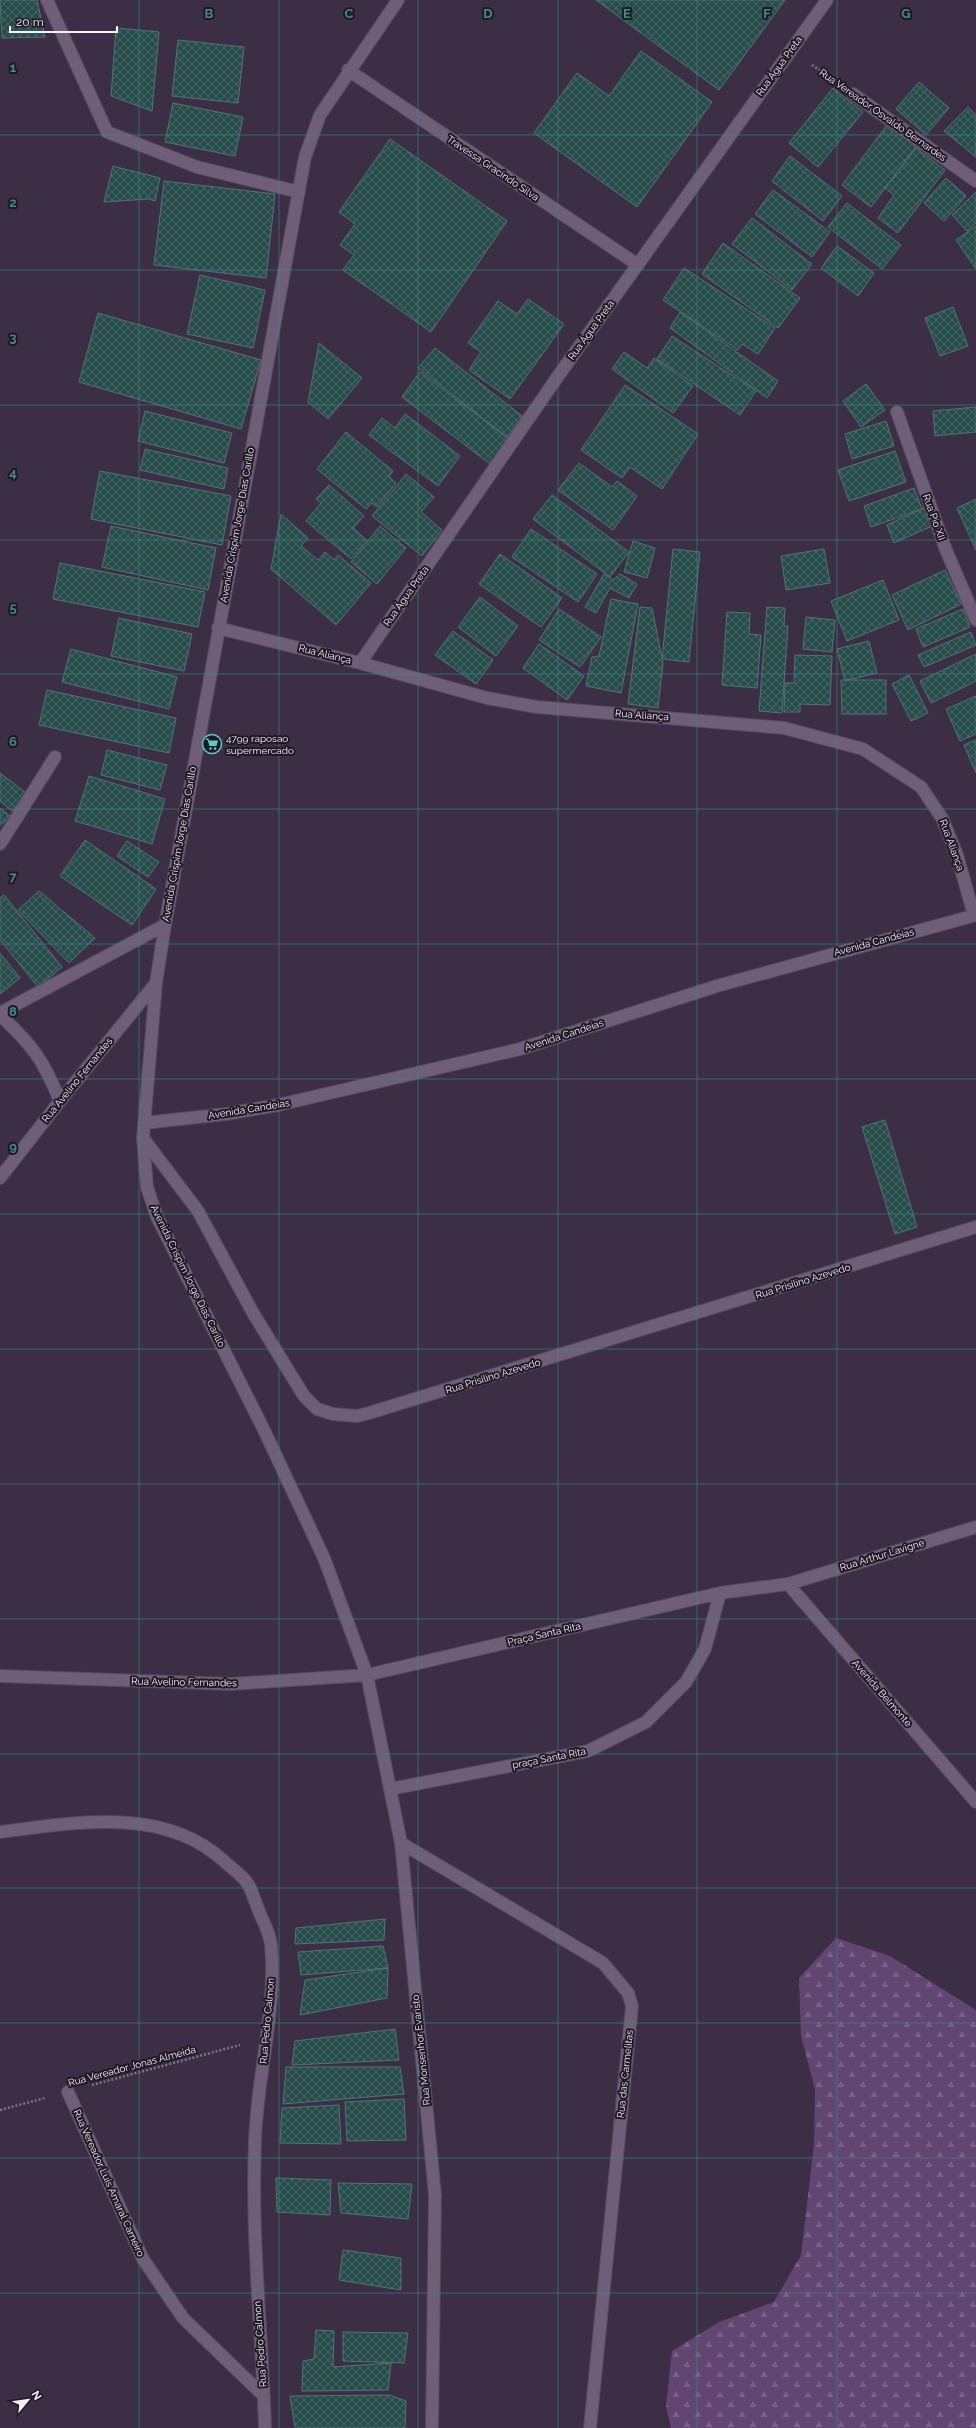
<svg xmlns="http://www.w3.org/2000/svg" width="976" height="2428" viewBox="0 0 976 2428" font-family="Raleway,sans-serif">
	<defs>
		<pattern id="forest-firs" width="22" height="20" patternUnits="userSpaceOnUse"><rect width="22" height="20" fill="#614671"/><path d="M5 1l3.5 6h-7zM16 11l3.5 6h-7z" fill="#786186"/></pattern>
		<pattern id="building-cross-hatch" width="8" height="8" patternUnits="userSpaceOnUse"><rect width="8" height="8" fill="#274d4b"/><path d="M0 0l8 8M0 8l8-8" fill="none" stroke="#476766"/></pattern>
	</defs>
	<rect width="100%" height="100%" fill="#3c2e45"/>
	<path fill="url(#forest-firs)" d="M836,1938L890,1956L976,2010V2428H671L666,2406L672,2351L719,2322L774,2302L801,2255L814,2144L815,2089L801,2036L799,1978Z"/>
	<path fill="url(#building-cross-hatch)" stroke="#4f7573" d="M0,0H37L45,37L2,38Z
		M596,0H785L719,90Z
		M116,28L159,32L152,111L111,96Z
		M178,40L244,47L238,103L172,96Z
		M641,51L712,102L637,207L534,133L577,73L609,96Z
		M919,82L949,108L926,135L896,109Z
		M833,88L863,112L818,167L789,143Z
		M173,103L243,117L235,156L165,142Z
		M968,107L976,115V157L944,131Z
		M887,125L916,147L871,207L842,185Z
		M390,139L507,221L431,332L343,270L354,255L340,245L355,224L339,212Z
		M916,148L945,170L898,233L878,218L894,195L885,188Z
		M790,156L842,196L823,221L772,181Z
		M113,166L160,178L155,201L148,199L104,202Z
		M946,178L966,196L944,221L924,203Z
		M164,181L275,194L266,278L154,265Z
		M773,190L830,232L812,257L755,214Z
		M976,192V223L967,231L952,215Z
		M847,203L901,245L882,269L828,227Z
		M752,218L812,264L792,290L732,244Z
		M976,226V269L956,240Z
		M723,243L800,298L778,328L702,274Z
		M837,246L874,273L858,296L821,268Z
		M684,268L775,328L758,354L742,344L738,350L663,300Z
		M200,275L265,290L253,348L187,334Z
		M528,299L564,324L510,399L469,370L481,352L468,343L498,301L517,314Z
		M953,307L968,346L940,356L925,318Z
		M680,312L778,381L767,398L670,328Z
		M98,313L261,360L241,429L79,382Z
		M672,336L756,391L740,415L657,359Z
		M319,343L362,378L328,419L308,402Z
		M435,348L522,416L507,437L418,368Z
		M624,352L647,368L654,358L693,386L673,413L612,369Z
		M420,372L509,439L490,464L402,397Z
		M866,384L885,410L861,427L843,401Z
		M625,385L698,434L662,489L630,467L622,478L581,450Z
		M976,407V432L935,436L933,411Z
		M145,411L232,433L224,463L138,441Z
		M405,414L460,456L438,486L369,435L382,418L395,428Z
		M886,421L894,446L852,459L845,434Z
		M346,432L393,471L389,477L396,483L377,507L372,503L366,509L317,469Z
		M145,449L228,468L224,489L140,470Z
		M895,451L906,482L849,501L838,470Z
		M579,463L612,487L617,481L637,496L613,530L558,490Z
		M100,471L231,496L222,545L91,519Z
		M406,474L434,497L421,512L442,530L422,556L372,516Z
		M329,485L364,516L353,528L367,540L351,559L306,521L321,503L316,499Z
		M914,488L922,509L871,527L864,506Z
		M552,495L629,552L610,577L533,519Z
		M976,499V550L957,508Z
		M924,508L932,526L894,543L887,525Z
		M281,514L308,538L301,546L318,560L325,552L334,560L338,555L371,583L336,625L271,569Z
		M111,526L216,548L208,590L102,567Z
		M380,526L406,548L377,584L351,562Z
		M531,529L597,574L578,602L512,557Z
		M633,541L655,548L647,578L624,572Z
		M673,549L700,552L689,662L662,659Z
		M824,549L830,583L786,590L781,556Z
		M500,554L562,598L541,627L479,584Z
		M60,563L205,592L198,627L53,599Z
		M945,570L961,604L908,630L892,595Z
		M604,574L613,580L620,574L637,584L629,598L610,588L596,613L585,607Z
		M883,580L899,620L847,641L831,601Z
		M480,597L518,626L496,656L458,627Z
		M611,599L638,604L621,693L586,686L592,657L599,656Z
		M640,607L652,608L663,663L658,708L628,704Z
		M767,607L785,608L784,626H788L782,713L759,711Z
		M559,609L601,637L580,667L539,640Z
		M963,609L970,627L923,647L916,629Z
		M727,612L750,613L749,634L761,635L757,688L722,685Z
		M806,617L835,620L832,652L803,649Z
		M119,618L192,634L184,671L111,656Z
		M453,631L493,660L476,684L435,655Z
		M971,632L976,645L924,667L918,655Z
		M869,641L877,673L845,681L837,649Z
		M539,644L584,676L567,700L523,668Z
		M71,649L177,677L169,709L62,682Z
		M976,654V681L931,703L920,681Z
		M795,655L832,656L830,705L800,704V712H784L785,683H794Z
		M909,675L928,713L911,721L892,684Z
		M841,680H886V714H842Z
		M47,690L176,718L169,753L39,725Z
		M976,696V734L960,741L946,709Z
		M976,740V773L964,745Z
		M107,750L167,765L160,790L101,775Z
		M0,773L26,793L12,811L0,801Z
		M89,776L165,799L152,844L75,821Z
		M0,808L11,817L0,825Z
		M85,840L156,889L132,925L60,876Z
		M127,841L159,862L148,877L117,856Z
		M39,891L95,938L69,963L18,910Z
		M4,895L62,967L38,987L0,940V898Z
		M0,953L20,978L0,994Z
		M885,1120L917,1227L895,1234L862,1127Z
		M385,1919L384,1940L295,1944L296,1928Z
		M383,1946L388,1968L301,1975L298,1952Z
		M388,1968L387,1998L300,2015L305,1980Z
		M395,2029L399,2060L292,2065L295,2041Z
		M286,2067H400L404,2094L283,2104Z
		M404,2099L406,2140L347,2141L345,2102Z
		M339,2105L341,2144L280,2143L282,2108Z
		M276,2178L331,2180L330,2215L277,2212Z
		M338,2183L412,2184L408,2219L341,2213Z
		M343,2250L401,2258V2290L339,2280Z
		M316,2330L334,2331L333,2367L391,2363L388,2390L302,2391L303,2361L314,2359Z
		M343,2332L408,2333L404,2363L343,2361Z
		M389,2395L406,2401L405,2428H295L290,2396Z"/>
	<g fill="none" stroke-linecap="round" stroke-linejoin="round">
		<g stroke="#564a5d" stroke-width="14">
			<path id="minor" d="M47,0L107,132L197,167L299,192
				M398,0L320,115L305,157L165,925L156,983L143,1138L147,1187L157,1217L263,1428L324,1558L367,1675L401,1843L435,2195L432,2428
				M348,70L638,265
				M853,94L976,181
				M897,412L946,550L976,620
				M218,628L360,663L487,698L537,707L784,728L863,749L921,787L942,818L957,855L974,915
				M360,663L556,379L827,0
				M0,844L55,757
				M0,1013L165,925
				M0,1015C32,1045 43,1059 60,1101
				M144,1123L226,1114L278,1105L520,1049L717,986L976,915
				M143,1138L198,1211L253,1313L304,1396L317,1409L333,1414L357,1416L369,1413L976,1227
				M0,1178L60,1101L156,983
				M788,1584L976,1802
				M0,1676L231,1684L367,1675L720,1593L788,1584L976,1527
				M390,1789L588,1751L646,1722L686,1682L705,1649L720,1593
				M0,1832C74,1823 163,1805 224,1861C231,1868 242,1875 248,1884C252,1890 254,1899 257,1906C261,1918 270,1932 271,1945C277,2011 257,2075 255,2141C251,2237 262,2332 265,2428
				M401,1843L603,1963L628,1993L632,2006L590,2428
				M68,2092L143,2259L183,2318L264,2396"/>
		</g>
		<path stroke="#7f7387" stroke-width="2.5" stroke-dasharray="2 2" stroke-linecap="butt" d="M812,65L834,80
			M92,2085L240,2045
			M0,2110L45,2098"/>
		<use href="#minor" stroke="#6e5e78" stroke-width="12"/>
	</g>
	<path fill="none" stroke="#3d8e8b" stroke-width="1" stroke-opacity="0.55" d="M139,0V2428M279,0V2428M418,0V2428M558,0V2428M697,0V2428M837,0V2428M0,135H976M0,270H976M0,405H976M0,540H976M0,674H976M0,809H976M0,944H976M0,1079H976M0,1214H976M0,1349H976M0,1484H976M0,1619H976M0,1754H976M0,1888H976M0,2023H976M0,2158H976M0,2293H976"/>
	<defs>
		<g id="supermarket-ring" transform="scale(1)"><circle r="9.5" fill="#201924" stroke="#54cdc8" stroke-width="1.5"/><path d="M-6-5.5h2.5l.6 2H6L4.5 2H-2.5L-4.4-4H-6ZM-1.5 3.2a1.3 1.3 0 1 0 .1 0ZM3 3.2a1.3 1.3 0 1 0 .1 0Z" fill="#54cdc8"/></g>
	</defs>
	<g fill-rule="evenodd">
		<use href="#supermarket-ring" x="212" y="744"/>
	</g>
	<g text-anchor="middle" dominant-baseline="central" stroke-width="4" stroke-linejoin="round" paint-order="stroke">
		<g font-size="10" fill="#f7effd" stroke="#201924">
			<text transform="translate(779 66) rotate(-54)">Rua Água Preta</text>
			<text transform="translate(883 115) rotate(35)">Rua Vereador Osvaldo Bernardes</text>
			<text transform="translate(493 168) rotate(34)">Travessa Gracindo Silva</text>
			<text transform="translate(591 330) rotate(-54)">Rua Água Preta</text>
			<text transform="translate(934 517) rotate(70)">Rua Pio XII</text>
			<text transform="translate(237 525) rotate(-80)">Avenida Crispim Jorge Dias Carillo</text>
			<text transform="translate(406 596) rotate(-55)">Rua Água Preta</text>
			<text transform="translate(325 654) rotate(14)">Rua Aliança</text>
			<text transform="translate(642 715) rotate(4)">Rua Aliança</text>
			<text transform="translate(179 844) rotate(-80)">Avenida Crispim Jorge Dias Carillo</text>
			<text transform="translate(952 845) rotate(70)">Rua Aliança</text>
			<text transform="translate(874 942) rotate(-15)">Avenida Candeias</text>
			<text transform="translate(564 1035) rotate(-18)">Avenida Candeias</text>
			<text transform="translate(77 1080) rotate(-51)">Rua Avelino Fernandes</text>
			<text transform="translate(249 1109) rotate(-9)">Avenida Candeias</text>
			<text transform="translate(188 1276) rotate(64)">Avenida Crispim Jorge Dias Carillo</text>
			<text transform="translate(803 1281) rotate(-17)">Rua Prisilino Azevedo</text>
			<text transform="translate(493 1376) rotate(-17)">Rua Prisilino Azevedo</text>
			<text transform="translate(882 1555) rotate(-17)">Rua Arthur Lavigne</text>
			<text transform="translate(544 1634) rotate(-13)">Praça Santa Rita</text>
			<text transform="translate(184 1682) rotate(1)">Rua Avelino Fernandes</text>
			<text transform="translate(882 1693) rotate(49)">Avenida Belmonte</text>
			<text transform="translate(549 1758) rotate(-11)">praça Santa Rita</text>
			<text transform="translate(267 2021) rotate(-85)">Rua Pedro Calmon</text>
			<text transform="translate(421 2050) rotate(-96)">Rua Monsenhor Evaristo</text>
			<text transform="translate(132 2066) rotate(-15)">Rua Vereador Jonas Almeida</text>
			<text transform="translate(625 2074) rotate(-84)">Rua das Carmelitas</text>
			<text transform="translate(109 2183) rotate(66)">Rua Vereador Luís Amaral Carneiro</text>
			<text transform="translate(260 2344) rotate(-94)">Rua Pedro Calmon</text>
		</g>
		<g font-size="10" fill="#f7effd" stroke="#201924" text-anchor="start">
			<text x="226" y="738">4799 raposao<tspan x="226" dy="12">supermercado</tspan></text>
		</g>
	</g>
	<g font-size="13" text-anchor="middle" font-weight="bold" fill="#3d8e8b" stroke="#201924" stroke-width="4" stroke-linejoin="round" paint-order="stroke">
		<text x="209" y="18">B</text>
		<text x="349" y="18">C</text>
		<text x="488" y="18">D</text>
		<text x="627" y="18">E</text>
		<text x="767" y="18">F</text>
		<text x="906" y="18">G</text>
		<text x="13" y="72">1</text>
		<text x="13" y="207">2</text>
		<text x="13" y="342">3</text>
		<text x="13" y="477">4</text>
		<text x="13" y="612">5</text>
		<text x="13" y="746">6</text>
		<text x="13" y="881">7</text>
		<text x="13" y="1016">8</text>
		<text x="13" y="1151">9</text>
	</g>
	<g transform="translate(28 2400) rotate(61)" stroke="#201924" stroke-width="3" paint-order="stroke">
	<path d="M0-3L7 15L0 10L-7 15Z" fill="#f7effd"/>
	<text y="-6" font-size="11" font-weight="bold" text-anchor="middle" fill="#f7effd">N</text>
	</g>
	<path d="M10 26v6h107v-6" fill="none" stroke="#f7effd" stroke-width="2"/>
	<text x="16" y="26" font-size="12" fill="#f7effd" stroke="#201924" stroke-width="3" paint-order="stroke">20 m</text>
</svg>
